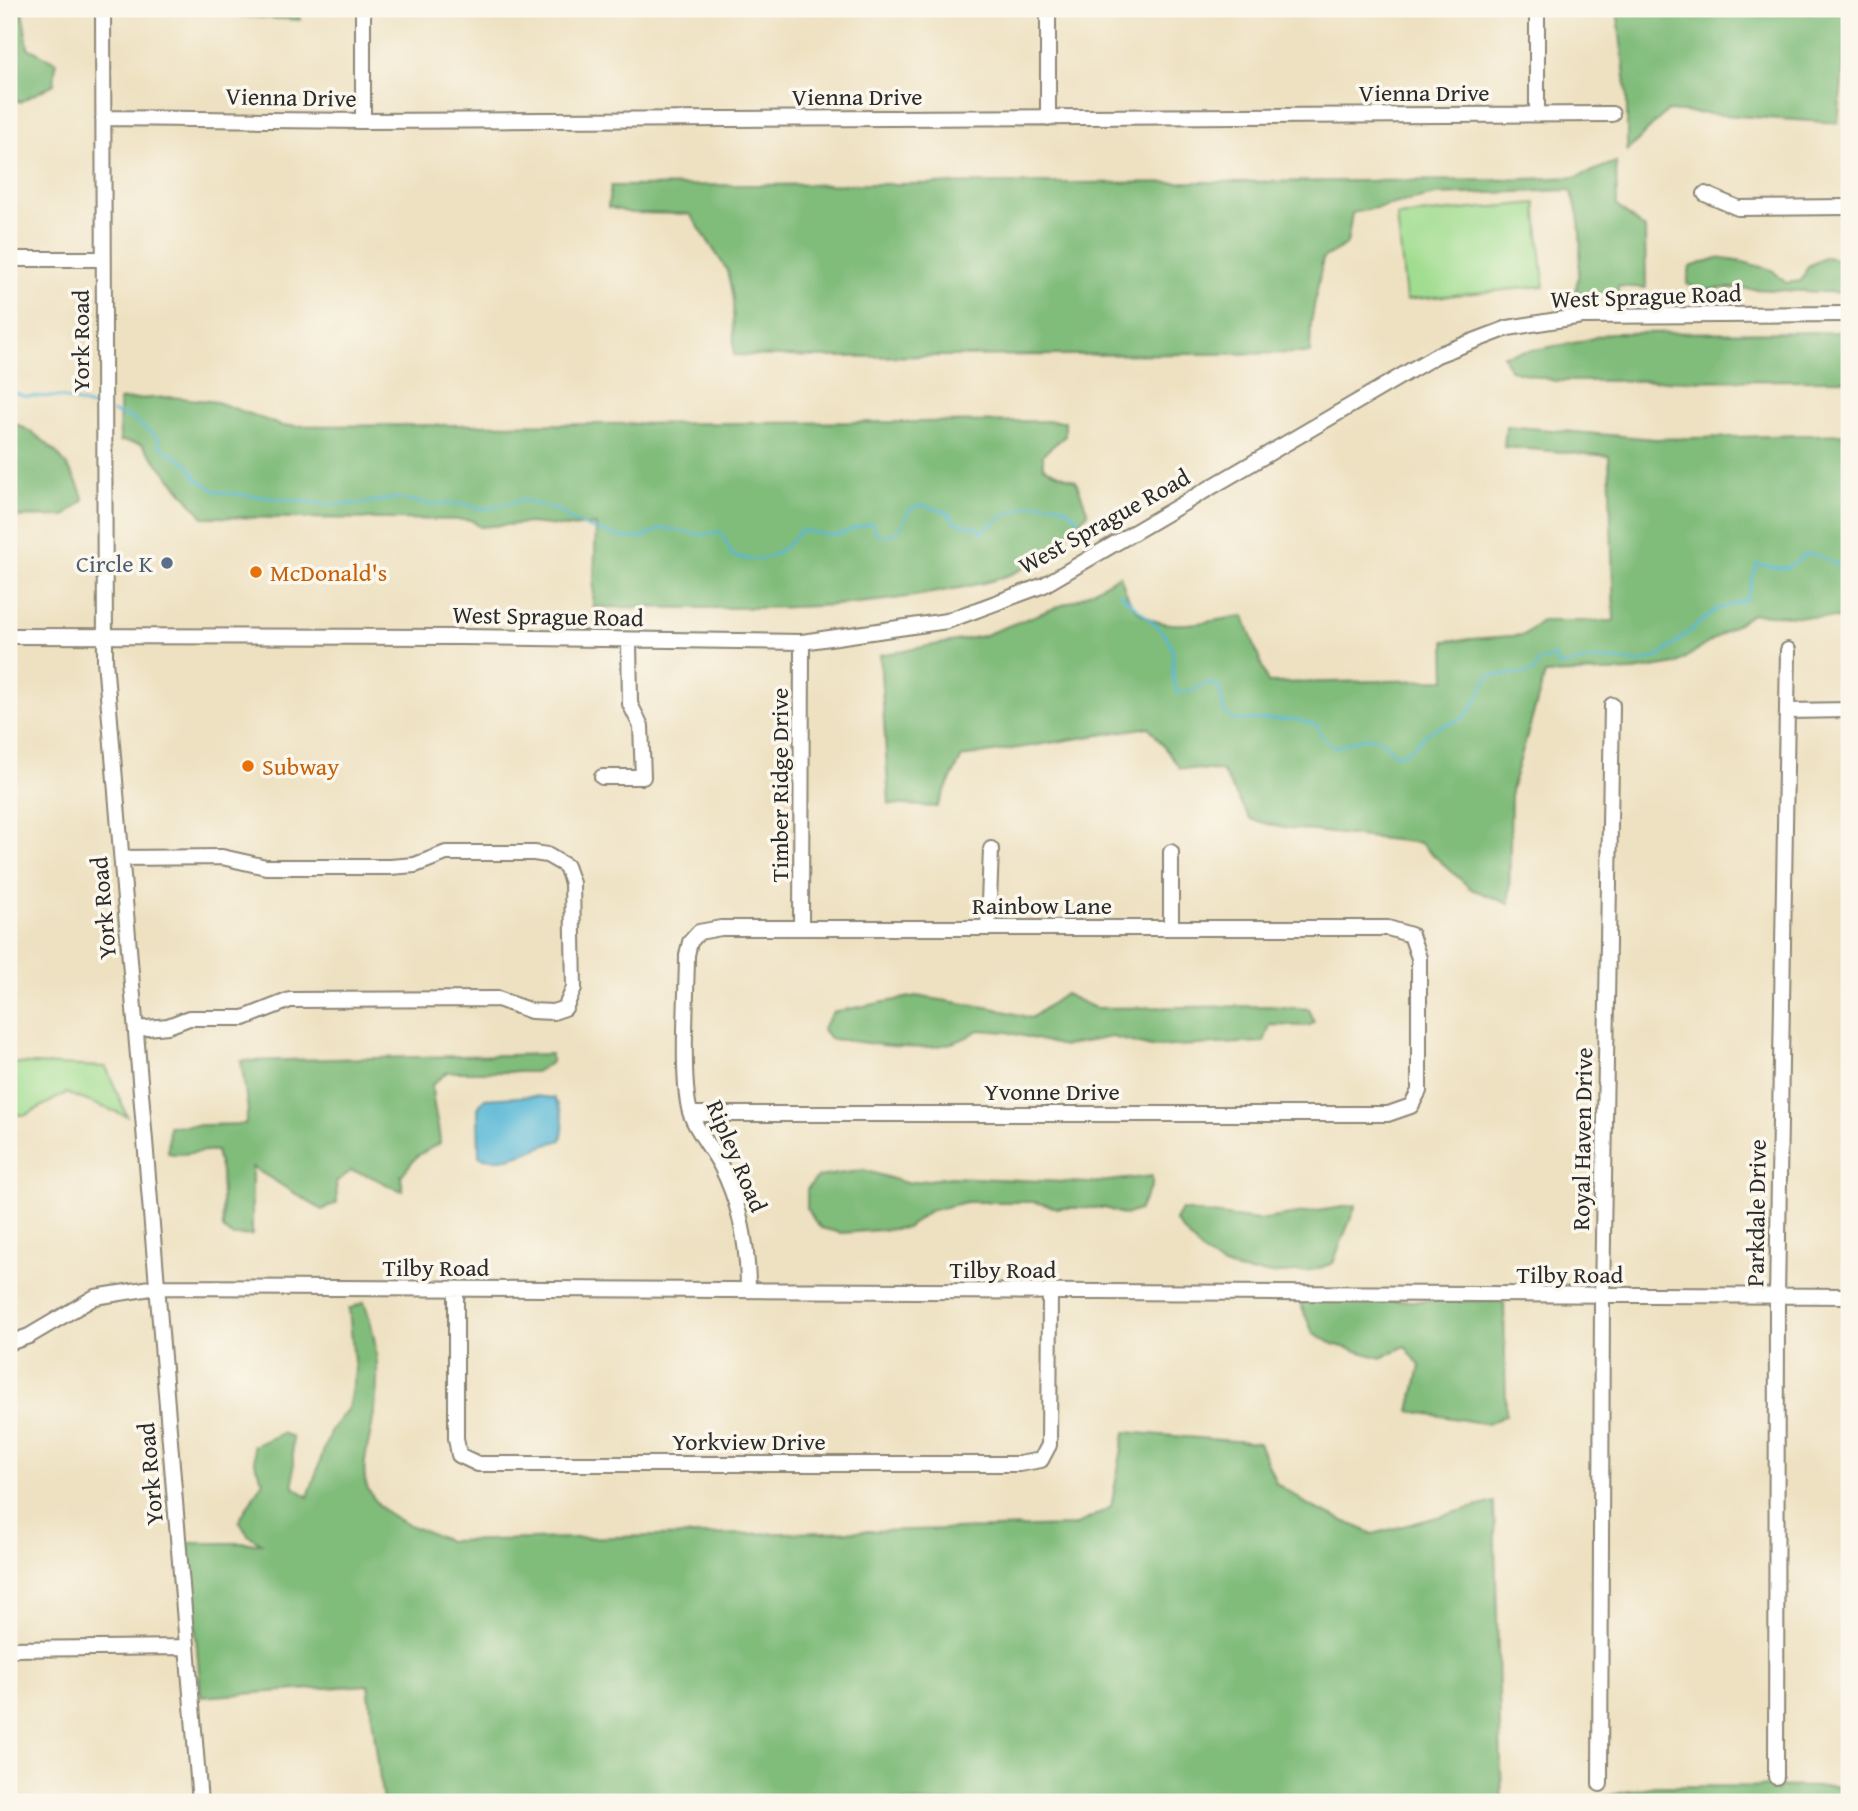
<svg xmlns="http://www.w3.org/2000/svg" width="1858" height="1811" viewBox="0 0 1858 1811" font-family="'Gentium Book Plus',serif">
	<rect width="100%" height="100%" fill="#fbf7ec"/>
	<filter id="ink" filterUnits="userSpaceOnUse"><feTurbulence type="fractalNoise" baseFrequency=".0143" numOctaves="2"/><feDisplacementMap in="SourceGraphic" scale="14" xChannelSelector="R" yChannelSelector="G"/><feConvolveMatrix kernelMatrix="1 2 1 2 8 2 1 2 1" color-interpolation-filters="sRGB"/></filter>
	<filter id="wash" filterUnits="userSpaceOnUse"><feTurbulence type="fractalNoise" baseFrequency=".00686" numOctaves="4" result="noise"/><feDisplacementMap in="SourceGraphic" scale="28" xChannelSelector="R" yChannelSelector="G"/><feGaussianBlur stdDeviation="1.57" result="paint"/><feColorMatrix in="noise" values="0 0 0 0 0 0 0 0 0 0 0 0 0 0 0 0 0 1.4 0 .05"/><feComposite in="paint" operator="in"/></filter>
	<g filter="url(#wash)">
		<rect width="100%" height="100%" fill="#eee1c1"/>
		<path fill="#a1dd90" stroke="#66845e" stroke-width="2" d="M1536,203L1544,286L1406,300L1397,216Z
			M9,1063L106,1067L127,1116L66,1093L26,1115L9,1114Z"/>
		<path fill="#80bc7a" stroke="#567452" stroke-width="2" d="M9,9H22L28,48L56,62L54,84L20,102L9,99Z
			M233,9H297L300,20L240,16Z
			M1617,9H1849L1838,123L1667,111L1627,151V94Z
			M1616,162L1617,206L1645,229L1646,288L1618,286V294H1575C1582,259 1584,224 1571,190L1436,195L1352,213L1347,244L1323,258L1311,323L1310,353L829,357L734,355L733,298L727,270L690,214L631,213L608,207L611,186L1496,180L1577,177Z
			M1826,257L1849,261V293L1728,288L1700,290L1687,284L1690,267L1717,258L1743,262L1772,270L1786,283L1801,281L1808,266Z
			M1849,332V380L1555,381L1510,370L1503,355L1579,342L1610,333Z
			M171,397L217,402L282,426L1065,421V436L1043,454V467L1076,481L1088,513C1069,532 1048,554 1024,568C998,582 966,587 937,592C824,614 708,607 593,607L596,525L566,527L530,523L480,527L471,520L203,517L142,444L120,441L119,400Z
			M9,421C45,435 73,464 84,500L65,516L9,517Z
			M1506,426L1655,439L1849,434V619L1752,614L1676,664L1634,671L1545,674L1511,791L1509,904L1471,889L1420,843L1279,827L1250,819L1222,771L1180,768L1149,727L962,757L937,807L889,804L880,655L982,636L1078,599L1120,575C1123,584 1126,594 1130,601C1153,639 1209,620 1244,616L1268,683L1446,680L1445,641L1524,635L1541,621H1614L1609,456L1504,447Z
			M1065,994L1095,1008L1269,1006L1309,1009L1314,1022L1309,1026L1270,1025L1264,1042L1151,1047L1112,1037L1063,1046L1007,1032L978,1030C937,1061 879,1042 831,1039L822,1029L833,1012L916,996L992,1008L1031,1018Z
			M551,1054V1063L535,1072H447L432,1085C432,1106 439,1123 440,1143L417,1156L401,1176L403,1191C382,1185 376,1175 351,1171L336,1182L337,1203L322,1210L252,1167V1235L232,1236L223,1229L221,1172L216,1151C199,1149 184,1157 168,1153L169,1126L245,1124L248,1110L241,1061Z
			M864,1170L906,1183L951,1177L1090,1183L1152,1176V1185L1139,1210L1125,1215L1105,1208H1058L1034,1202H966L929,1211L907,1228L841,1233L821,1228L814,1220L807,1209V1189L818,1177Z
			M1356,1205L1333,1263C1315,1271 1301,1272 1281,1273C1226,1275 1208,1264 1175,1220L1181,1210L1258,1220Z
			M1299,1301H1504L1506,1415L1488,1424L1410,1411L1420,1366L1405,1346L1381,1358L1333,1344L1313,1333Z
			M364,1302C379,1340 380,1384 372,1425C369,1442 361,1467 366,1484C368,1492 379,1506 385,1511C403,1525 427,1531 448,1541L1075,1526L1111,1507L1125,1432L1259,1443L1276,1483L1310,1506L1373,1534L1494,1502L1502,1802H383L368,1685L201,1697L188,1543H261L248,1535L239,1521L263,1481L256,1467L253,1446L282,1433L292,1437L294,1487L308,1497L330,1432L348,1408L355,1372L349,1309Z
			M1655,1786L1849,1787V1802H1575Z"/>
		<path fill="#57b8d6" stroke="#417280" stroke-width="2" d="M533,1096L554,1098C563,1111 566,1124 561,1140C536,1147 504,1167 479,1156L478,1108L484,1099Z"/>
		<g fill="none" stroke-linecap="round" stroke-linejoin="round">
			<path stroke="#57b8d6" stroke-width="2.5" d="M9,391L26,396L61,397L95,407
				M112,412L130,417L157,437L161,447L188,464L197,479L218,492L327,504H359L397,498L428,504H462L483,509L522,500L563,512L568,519L584,526L624,538L644,537L662,528L703,535L716,532L722,534L732,555C762,566 781,555 800,531C813,530 824,536 835,535C849,533 858,523 873,524L877,535C904,538 899,525 911,508L922,505L947,512L955,522L978,528L982,532C1007,510 1058,486 1079,522
				M1120,593C1133,606 1158,624 1168,639C1178,655 1168,677 1178,693L1195,690L1206,683L1219,686L1224,712L1234,720L1293,719L1316,725L1323,738L1334,747C1348,745 1366,733 1380,740C1387,744 1391,752 1398,755C1413,751 1416,742 1428,733C1438,726 1447,725 1458,720C1474,713 1481,691 1488,676L1534,672L1538,662L1555,656L1558,666L1595,659L1642,662L1660,656L1715,610L1746,600L1757,564C1784,569 1784,573 1806,554L1817,555L1837,565L1849,558"/>
		</g>
	</g>
	<g filter="url(#ink)">
		<g fill="none" stroke-linecap="round" stroke-linejoin="round">
			<g stroke="#8c8676" stroke-width="18">
				<path id="minor" d="M103,9L105,660L200,1802
					M363,9V121
					M1048,9V118
					M1537,9V114
					M103,118L363,121L1612,114
					M1705,194L1738,208L1849,207
					M9,259H103
					M9,636L462,637L802,642L947,621L1044,585L1437,355L1508,328L1582,316L1849,314
					M1788,711L1849,710
					M602,777H643L641,726L630,704L629,640
					M122,858L222,857L266,867H390L415,865L446,853H534L547,855L566,866L572,883L574,988L565,1008L553,1012L531,1011L498,999L290,1000L244,1018H189L168,1026L136,1029
					M801,928L802,642
					M988,928L991,849
					M1171,928V852
					M691,1114H1388L1411,1106L1419,1091V958L1411,935L1388,928H721L699,932L690,942L687,955C687,990 680,1086 691,1115C698,1133 712,1149 721,1166C741,1205 748,1247 748,1290
					M456,1290V1438L459,1455L478,1464H1019L1041,1460L1049,1445L1050,1292
					M9,1343L29,1336L95,1297L157,1287L1849,1296
					M9,1649L187,1647
					M1776,1777L1777,1297L1788,650
					M1600,1784L1602,1297L1612,705"/>
			</g>
			<use href="#minor" stroke="#fff" stroke-width="14"/>
		</g>
	</g>
	<circle fill="#5c6f8a" stroke="#fbf7ec" stroke-width="2.5" cx="167" cy="563" r="7"/>
	<g fill="#e8710a" stroke="#fbf7ec" stroke-width="2.5">
		<circle cx="256" cy="572" r="7"/>
		<circle cx="248" cy="766" r="7"/>
	</g>
	<g text-anchor="middle" dominant-baseline="central" stroke-width="7" stroke-linejoin="round" paint-order="stroke">
		<g font-size="24" fill="#2b2b2b" stroke="#fbf7ec">
			<text x="1424" y="92">Vienna Drive</text>
			<text x="857" y="96">Vienna Drive</text>
			<text transform="translate(291 97) rotate(1)">Vienna Drive</text>
			<text transform="translate(1646 296) rotate(-2)">West Sprague Road</text>
			<text transform="translate(80 341) rotate(-90)">York Road</text>
			<text transform="translate(1104 521) rotate(-29)">West Sprague Road</text>
			<text transform="translate(548 616) rotate(1)">West Sprague Road</text>
			<text transform="translate(779 785) rotate(-90)">Timber Ridge Drive</text>
			<text x="1042" y="905">Rainbow Lane</text>
			<text transform="translate(103 908) rotate(-95)">York Road</text>
			<text x="1052" y="1091">Yvonne Drive</text>
			<text transform="translate(1582 1139) rotate(-89)">Royal Haven Drive</text>
			<text transform="translate(737 1156) rotate(67)">Ripley Road</text>
			<text transform="translate(1756 1213) rotate(-89)">Parkdale Drive</text>
			<text x="436" y="1267">Tilby Road</text>
			<text x="1003" y="1269">Tilby Road</text>
			<text x="1570" y="1274">Tilby Road</text>
			<text x="749" y="1441">Yorkview Drive</text>
			<text transform="translate(150 1474) rotate(-95)">York Road</text>
		</g>
		<g font-size="24" fill="#4e5e75" stroke="#fbf7ec" text-anchor="end">
			<text x="153" y="563">Circle K</text>
		</g>
		<g font-size="24" fill="#c56008" stroke="#fbf7ec" text-anchor="start">
			<text x="270" y="572">McDonald's</text>
			<text x="262" y="766">Subway</text>
		</g>
	</g>
	<rect width="1858" height="1811" fill="none" stroke="#fbf7ec" stroke-width="35"/>
</svg>
